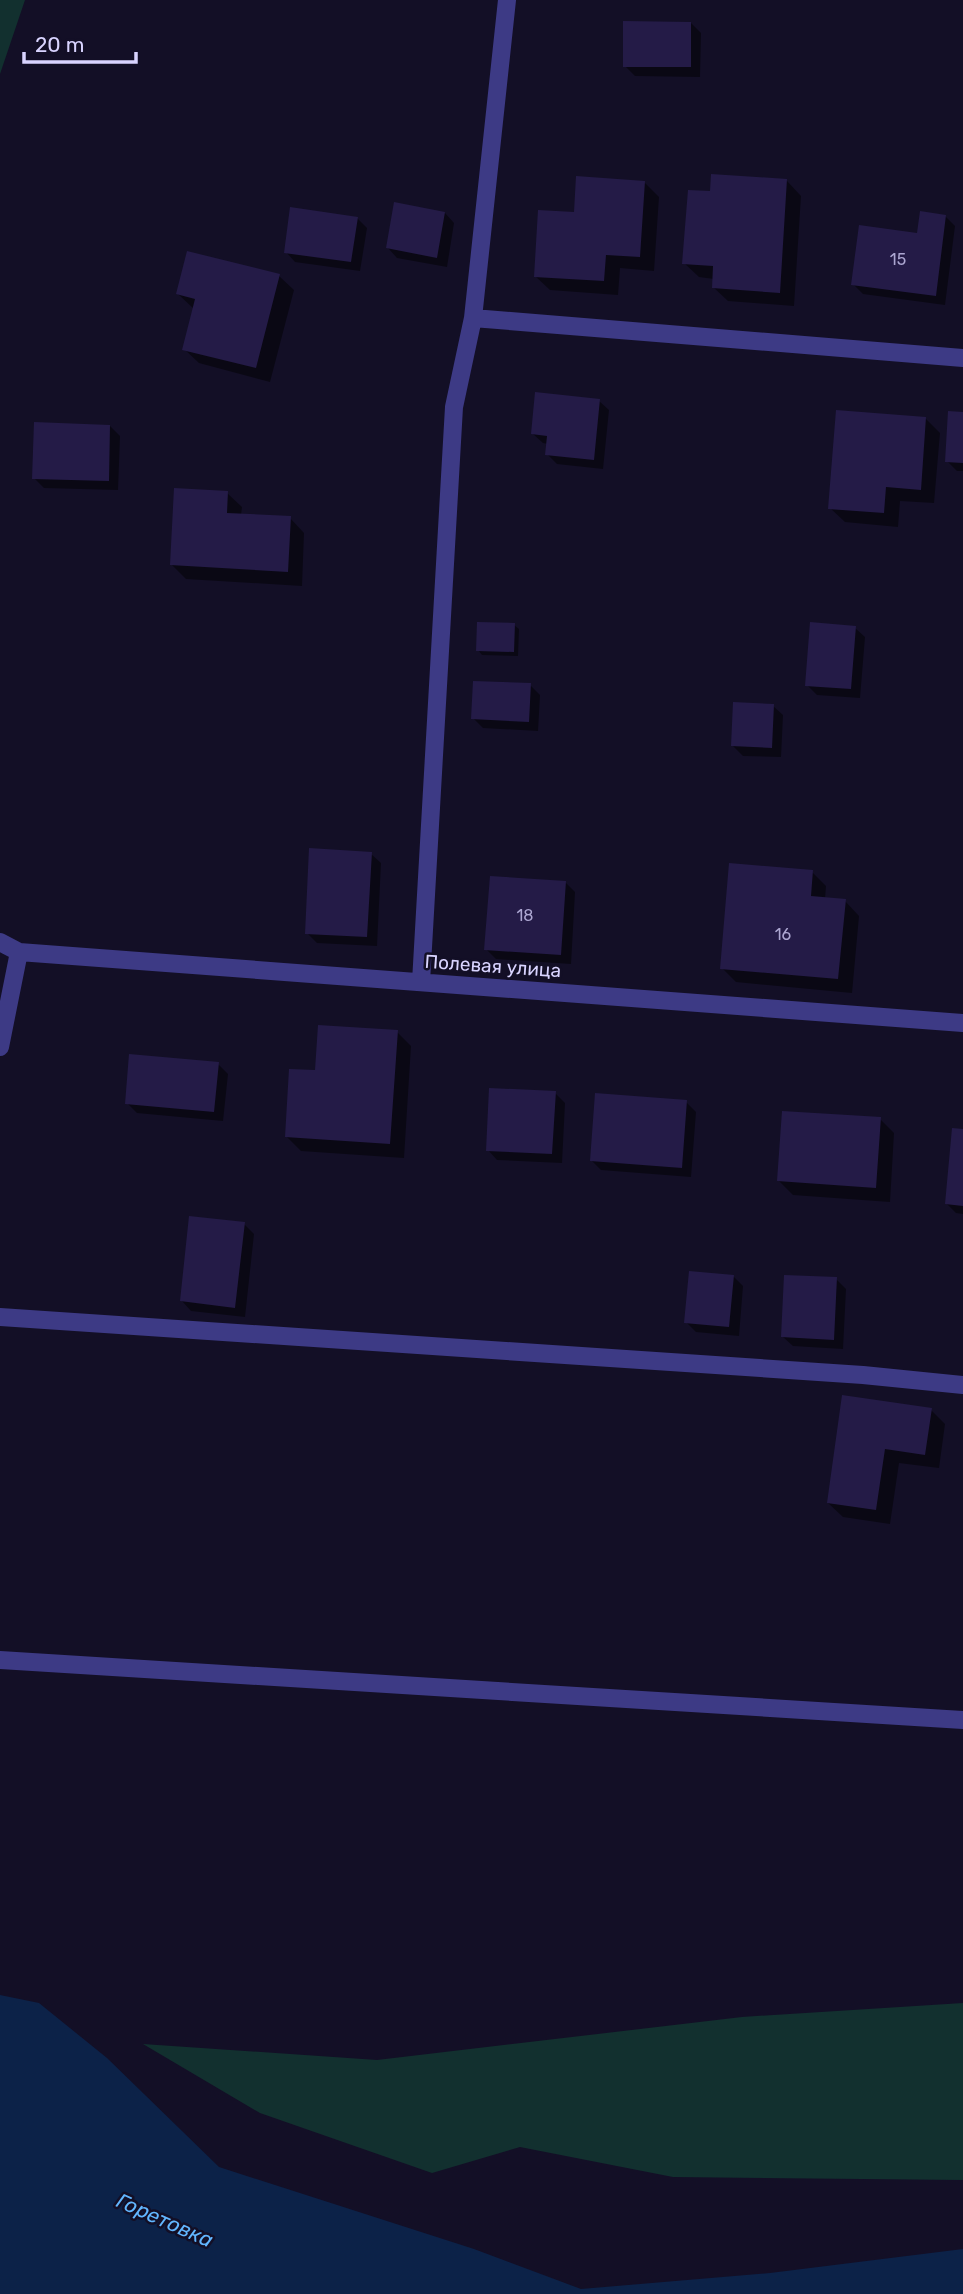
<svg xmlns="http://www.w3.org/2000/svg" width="963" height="2294" viewBox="0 0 963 2294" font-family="Rubik,sans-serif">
	<rect width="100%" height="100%" fill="#130f26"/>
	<path fill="#12302f" d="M0,0H25L0,74Z
		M963,2003V2180L673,2177L520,2147L432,2173L260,2113L143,2044L377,2060L742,2017Z"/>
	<path fill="#0c2248" d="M0,1995L39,2003L107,2058L219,2167L474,2249L581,2289L770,2273L963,2249V2294H0Z"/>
	<path fill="#0007" d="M691,23L701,33L700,77L635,76L625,66Z
		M787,181L801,196L794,306L728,301L713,287L714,279L699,277L684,263L712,193Z
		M645,183L659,197L654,271L620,268L618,295L550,290L535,276L576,214Z
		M445,213L454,223L447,267L397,258L388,248Z
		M945,216L955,226L945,305L863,294L853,284Z
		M357,218L367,228L360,271L295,262L286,252Z
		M279,276L294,290L270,382L199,363L184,349L194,309L178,294Z
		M599,401L609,410L603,469L557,464L547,454L548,444L543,443L533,434Z
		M963,413V471H957L947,461Z
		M926,419L940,433L934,503L900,501L898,527L845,522L830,508Z
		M110,426L120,436L118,490L44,488L34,478Z
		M227,493L242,507L241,515L290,518L304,533L302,586L186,579L172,565Z
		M514,625L519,629L518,656L482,655L478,650Z
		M855,628L865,637L860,698L817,695L807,685Z
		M530,685L540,695L538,731L483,728L473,718Z
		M773,706L783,715L781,757L743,756L733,746Z
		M371,854L381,863L377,946L317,943L307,933Z
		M812,872L826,886L825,899L845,901L859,916L852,993L736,982L722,968Z
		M566,883L575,892L571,964L496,959L486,949Z
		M397,1032L411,1046L404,1158L301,1151L287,1137L317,1072Z
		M218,1064L228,1074L223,1121L137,1113L127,1103Z
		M555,1093L565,1103L562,1163L497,1160L488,1150Z
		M686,1102L696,1112L691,1177L601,1170L591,1160Z
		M880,1119L894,1133L890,1202L793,1195L779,1181Z
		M963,1131V1214L956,1213L946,1203Z
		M244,1224L254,1234L245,1317L191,1311L182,1301Z
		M733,1276L743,1286L739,1336L696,1332L686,1322Z
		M836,1279L846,1289L843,1349L793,1346L783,1337Z
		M843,1397L931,1410L945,1424L939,1468L899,1463L890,1524L843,1517L828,1503Z"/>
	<path fill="#241b47" d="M623,21L691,22V67H623Z
		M711,174L787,179L780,293L712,288L713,266L682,264L688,190L710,191Z
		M576,176L645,181L640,257L606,255L604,281L534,277L538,210L574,212Z
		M394,202L445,212L437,258L386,248Z
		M290,207L358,217L351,262L284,253Z
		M920,211L946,215L936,296L851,285L859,225L917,233Z
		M187,251L280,274L256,368L182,350L195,299L176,294Z
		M535,392L600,399L594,460L545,455L547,436L531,434Z
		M836,410L926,417L921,490L886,487L884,513L828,509Z
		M948,411L963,412V463L945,462Z
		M34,422L110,425L109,481L32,479Z
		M174,488L228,491L227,513L291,516L288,572L170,565Z
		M477,622L515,623L514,652L476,651Z
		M810,622L856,626L851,689L805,686Z
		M473,681L531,683L529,722L471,719Z
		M733,702L774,704L772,748L731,746Z
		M309,848L372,852L367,937L305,934Z
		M729,863L813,870L811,896L846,899L838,979L720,969Z
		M490,876L566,881L561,955L484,950Z
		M318,1025L398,1030L390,1144L285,1137L289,1069L315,1070Z
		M129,1054L219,1062L214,1112L125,1104Z
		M489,1088L556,1091L552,1154L486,1151Z
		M595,1093L687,1100L682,1168L590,1161Z
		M782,1111L881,1117L876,1188L777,1181Z
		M952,1128L963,1129V1206L945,1204Z
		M189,1216L245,1222L235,1308L180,1301Z
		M689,1271L734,1275L729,1327L684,1323Z
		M784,1275L837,1277L834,1340L781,1337Z
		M842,1395L932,1408L925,1455L885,1449L876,1510L827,1503Z"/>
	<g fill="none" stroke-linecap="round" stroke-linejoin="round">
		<path stroke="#3d3a85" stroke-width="18" d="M473,318L963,358
			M0,942L19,952L0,1047
			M19,952L963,1023
			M421,982L454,407L473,318L507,0
			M0,1317L863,1375L963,1385
			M0,1660L963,1720"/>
	</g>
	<g text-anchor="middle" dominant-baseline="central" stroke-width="5" stroke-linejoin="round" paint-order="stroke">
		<g font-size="16" fill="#aca6d1">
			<text x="898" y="259">15</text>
			<text x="525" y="915">18</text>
			<text x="783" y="934">16</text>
		</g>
		<g font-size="19" fill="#d9d4ff" stroke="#130f26">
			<text transform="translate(493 966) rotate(4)">Полевая улица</text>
		</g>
		<g font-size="21" font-style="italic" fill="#62b6ff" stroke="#130f26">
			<text transform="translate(165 2220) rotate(24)">Горетовка</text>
		</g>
	</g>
	<path d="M24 52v10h112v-10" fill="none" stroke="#d9d4ff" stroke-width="3.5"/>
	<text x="35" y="52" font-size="21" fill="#d9d4ff" stroke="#130f26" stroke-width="5" paint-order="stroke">20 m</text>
</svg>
